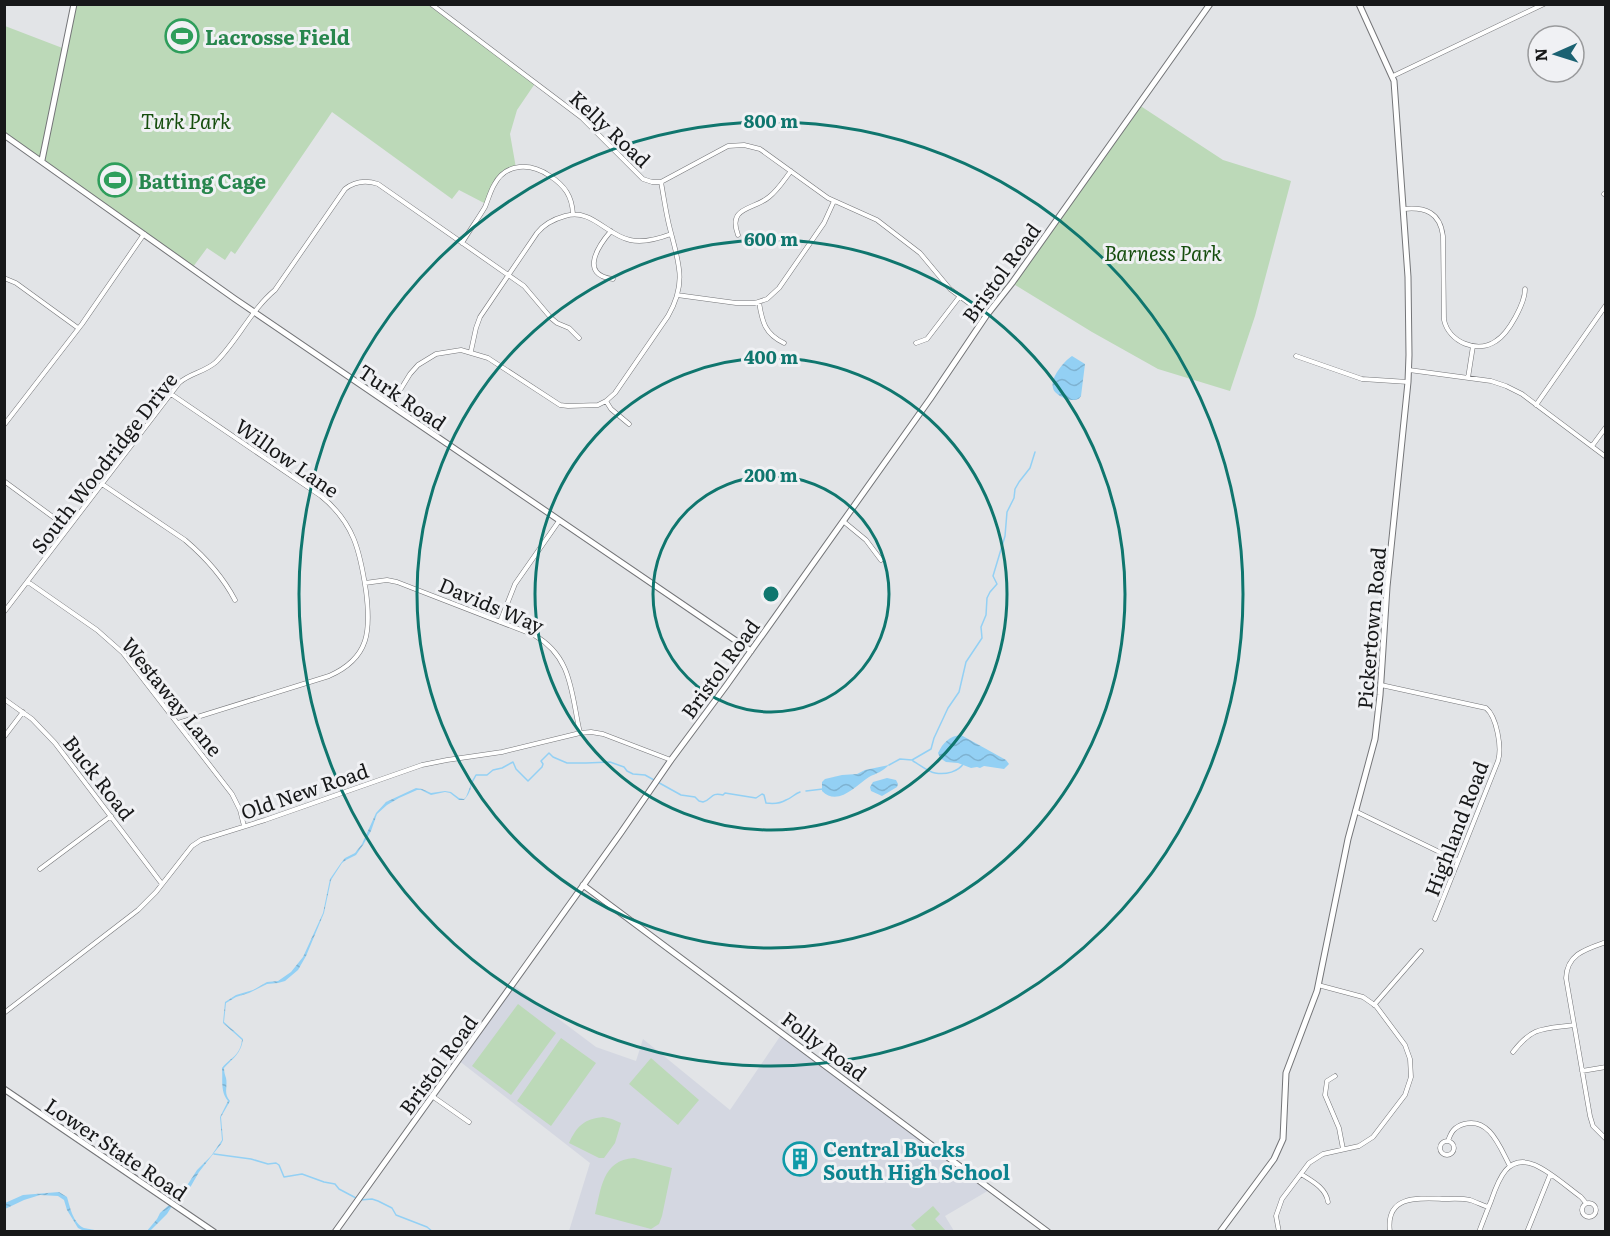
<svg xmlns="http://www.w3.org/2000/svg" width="1610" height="1236" viewBox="0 0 1610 1236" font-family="Literata,serif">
	<defs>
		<pattern id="water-waves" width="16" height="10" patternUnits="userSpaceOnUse" patternTransform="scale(1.5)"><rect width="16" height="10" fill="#93d0f4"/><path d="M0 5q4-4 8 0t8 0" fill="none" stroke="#7eb2d1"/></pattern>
	</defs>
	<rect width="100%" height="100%" fill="#e2e4e7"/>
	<path fill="#d4d7e1" d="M512,984L596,1047L636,1061L643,1039L730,1110L783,1032L991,1189L945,1216L954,1231H569L590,1163L458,1060Z"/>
	<path fill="#bcd9b8" d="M74,5H428L536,82L517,110L510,134L516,168L500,176L486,204L459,190L452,199L332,112L235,254L231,251L225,260L207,248L193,267L5,133V26L65,49Z
		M1139,105L1223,160L1291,181L1255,316L1230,391L1158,369L1092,332L1012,283Z
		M518,1004L556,1033L511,1095L472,1066Z
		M561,1038L596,1063L551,1126L517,1101Z
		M651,1058L699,1100L678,1125L629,1084Z
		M603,1117L612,1119L621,1123L615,1143L604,1158H599L569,1143C577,1126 584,1119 603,1117Z
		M634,1158L672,1168L662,1216L659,1224L651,1229L595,1214C601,1190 602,1160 634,1158Z
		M933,1206L940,1214L935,1219L946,1231H917L911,1225Z"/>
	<path fill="url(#water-waves)" d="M1072,356L1085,364L1081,396C1080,397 1079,399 1078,399C1071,403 1054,395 1053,388C1050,378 1064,361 1072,356Z
		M961,735L1006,760L1009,764L1004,769L984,766L980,768L977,767L971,768L958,763L946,762L940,758L938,753C943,743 949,736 961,735Z
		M889,765C882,772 877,773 869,777C855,786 838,807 822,791V782L825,779L842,775L857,774L865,770Z
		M887,778L896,780L898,784L897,787L882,796L871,791L870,787L873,782Z
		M472,782C471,789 469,795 464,800H459L450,793L445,792L431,795L421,790H417L399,798L387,805L377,814L371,831L363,845L356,855L346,860L342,863L331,880L324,913L306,956L298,970L285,981L278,983L267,984L249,993L236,997L226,1003L224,1022L243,1039C241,1054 233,1058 224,1068C224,1072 225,1075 226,1078C228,1087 223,1093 230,1101L221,1117L223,1140L221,1144L199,1172L191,1186L172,1206L167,1214L150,1231L146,1232L157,1219L160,1213L169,1205L188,1184L197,1170L211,1156L220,1143L222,1140L220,1117L228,1101C220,1091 223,1080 222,1068C231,1057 240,1056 242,1040L223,1023L225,1002L236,995L253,990L267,982L278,981L291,972L303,957L323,913L330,879L341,863L345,858L355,853L362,844L376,813L386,802L416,788L422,789L431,793L445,791L451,792L459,798L464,799L466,797Z
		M59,1192L67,1197C70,1207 73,1223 84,1228C89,1229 95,1230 100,1231H84L78,1228L67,1210L64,1200L58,1196L40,1195L24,1200L5,1209V1203L23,1195Z"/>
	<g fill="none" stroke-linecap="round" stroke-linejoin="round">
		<path stroke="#93d0f4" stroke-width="1.5" d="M913,761C920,765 928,772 935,773C946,775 958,772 964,763
			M889,765L900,759L912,760L931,749L934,738L948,708L959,692L966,662L982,638L981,627L986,615L987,598L990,592L997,584L993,576L1005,536L1007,512L1014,498L1015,489L1019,482L1030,468L1035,452
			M471,784L476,775H487L493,770L502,768L513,762L516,769L528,781L542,767L543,764L541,761L549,753L553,757L567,763H586L610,762L624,767L627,771L633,774L645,775L681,795L695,797L699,801L703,802C713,799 710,792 723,795L725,793L756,798L762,794L764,795L766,803C773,804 781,803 786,800C792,798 794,794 800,792
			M806,791L823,789
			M214,1154L251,1159L268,1164L276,1163L279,1165L284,1177L302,1174L324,1182L335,1184L339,1189L356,1198
			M360,1200L372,1199L378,1201L392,1208L396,1215L427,1227L433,1232"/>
		<g stroke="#747578" stroke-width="5">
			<path id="street" d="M431,4L582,118L643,179L652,182H661L728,146L744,145L760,149L828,198L877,220L920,253L950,289L986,316
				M1393,76L1544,4
				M1604,194L1606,195
				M1404,209C1425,207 1440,212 1443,236L1444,320C1449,342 1477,354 1496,341C1509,333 1525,303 1525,289
				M611,231C598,246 579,275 613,279
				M738,235C727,206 754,210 769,197C778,190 784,180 791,171
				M462,243C469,231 478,219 485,207C488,200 490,192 494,185C506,162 531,163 550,176C565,186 572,196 573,214
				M4,278L16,283L78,328
				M677,295L736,303H755L767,299L779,288L824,223L834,201
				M759,302C762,322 765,334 784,343
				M916,343L927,339L960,296
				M471,351L476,328L480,317L537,233C545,223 554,219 565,216C592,208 606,235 630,240C644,243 658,239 671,234
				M1296,356L1362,379L1408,382
				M1409,370L1491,381L1506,386L1522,394L1606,457
				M1468,378L1473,346
				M171,394L321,496C354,523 360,551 366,591C371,630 370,658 329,676L178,723
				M606,401L611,409L629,424
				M391,405L410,374L418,365L436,354L461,350L488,358L560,405L568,406L598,405L606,401L615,393L668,316C687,283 679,264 670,229C666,214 664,198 661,182
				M1536,405L1606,305
				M4,425L82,324L144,234
				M1592,446L1606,427
				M4,481L68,528
				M102,484L185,540C205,557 223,577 235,600
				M843,521L866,540L881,560
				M28,582L97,630L123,653L232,794L240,810L244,826
				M365,583L387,580L397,582L534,635C573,657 571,694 580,733
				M4,612L179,383C190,373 205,372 216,362C238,340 251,310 275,290L345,189C355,181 366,180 378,184L524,286L551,318L557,323L569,328L579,338
				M500,622L515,584L559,521
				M1381,685L1486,708C1497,717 1502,748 1498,761L1435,919
				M4,699L32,719L55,743L162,884
				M4,737L23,712
				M1355,811L1458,861
				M40,869L111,816
				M1606,942C1586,949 1567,954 1566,978L1590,1116L1593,1126L1606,1139
				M1374,1005L1421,951
				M4,1013L138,910L156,892L192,846L201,840L265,820L422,765L447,760L502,752L580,733L591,732L603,734L671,760
				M1513,1052C1533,1026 1543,1029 1574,1025
				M1582,1071L1606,1067
				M1335,1076L1327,1081L1325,1095L1339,1128L1343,1149
				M432,1096L469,1122
				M1440 1148a7 7 0 1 1 14 0a7 7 0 1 1-14 0Z
				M1448,1141C1451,1132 1454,1127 1464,1124C1490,1117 1500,1148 1510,1166
				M1301,1174C1312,1181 1326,1188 1328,1202
				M1582 1210a7 7 0 1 1 14 0a7 7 0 1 1-14 0Z
				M1279,1232L1276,1216L1282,1199L1309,1163L1323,1154L1359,1146L1373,1137L1405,1095L1411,1077L1410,1059L1405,1045L1376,1006L1363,997L1318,985
				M1390,1232C1385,1195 1418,1198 1442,1199C1451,1199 1462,1198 1470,1200C1476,1202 1482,1205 1488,1207
				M1479,1232C1483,1221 1487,1211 1491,1201C1498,1181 1507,1153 1535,1165C1551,1172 1567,1187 1581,1197L1586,1203
				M1527,1232L1550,1175"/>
		</g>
		<g stroke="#747578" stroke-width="7">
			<path id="secondary" d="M4,135L235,299L751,651
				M42,160L74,4
				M583,885L1048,1232
				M4,1089L214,1232
				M335,1232L620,834L671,760L726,686L930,399L986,316L1012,283L1210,4
				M1220,1232L1274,1159L1283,1139L1286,1073L1317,991L1348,839L1375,739L1380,695L1387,587L1408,382L1409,355L1408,277L1394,81L1359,4"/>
		</g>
		<use href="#street" stroke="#fff" stroke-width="4"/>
		<use href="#secondary" stroke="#fff" stroke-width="5"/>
	</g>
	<g fill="none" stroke="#0f766e" stroke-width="3">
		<circle cx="771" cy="594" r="118"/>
		<circle cx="771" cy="594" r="236"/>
		<circle cx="771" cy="594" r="354"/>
		<circle cx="771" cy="594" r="472"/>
	</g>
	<defs>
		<g id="stadium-ring" transform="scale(1.725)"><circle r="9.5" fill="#f0f1f4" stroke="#2e9e5b" stroke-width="1.5"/><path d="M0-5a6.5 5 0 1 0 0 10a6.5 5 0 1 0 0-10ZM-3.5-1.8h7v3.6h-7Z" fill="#2e9e5b"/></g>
		<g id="building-ring" transform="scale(1.725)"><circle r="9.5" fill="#f0f1f4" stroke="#0f9aa8" stroke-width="1.5"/><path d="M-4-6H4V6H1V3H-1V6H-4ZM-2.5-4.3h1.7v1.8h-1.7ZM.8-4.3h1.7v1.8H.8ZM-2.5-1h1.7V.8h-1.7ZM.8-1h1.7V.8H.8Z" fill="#0f9aa8"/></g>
	</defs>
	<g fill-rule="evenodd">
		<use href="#stadium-ring" x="182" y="36"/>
		<use href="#stadium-ring" x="115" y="180"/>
		<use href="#building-ring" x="800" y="1159"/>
	</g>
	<g text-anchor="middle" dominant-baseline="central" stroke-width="6" stroke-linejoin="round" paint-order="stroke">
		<g font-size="20" font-weight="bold" fill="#27864d" stroke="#f0f1f4" text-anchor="start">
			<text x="205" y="36">Lacrosse Field</text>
			<text x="138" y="180">Batting Cage</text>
		</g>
		<g font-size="20" font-style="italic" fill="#164e0e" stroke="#f0f1f4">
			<text x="186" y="120">Turk Park</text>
			<text x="1163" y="252">Barness Park</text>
		</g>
		<g font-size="20" fill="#171819" stroke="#f0f1f4">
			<text transform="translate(611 128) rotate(43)">Kelly Road</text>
			<text transform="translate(1000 272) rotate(-54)">Bristol Road</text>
			<text transform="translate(403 396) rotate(34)">Turk Road</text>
			<text transform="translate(288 457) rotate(35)">Willow Lane</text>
			<text transform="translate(103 462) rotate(-52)">South Woodridge Drive</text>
			<text transform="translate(492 604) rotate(23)">Davids Way</text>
			<text transform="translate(1370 628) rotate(-85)">Pickertown Road</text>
			<text transform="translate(719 668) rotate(-54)">Bristol Road</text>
			<text transform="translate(173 696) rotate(51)">Westaway Lane</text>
			<text transform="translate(100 777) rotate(52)">Buck Road</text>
			<text transform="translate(304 790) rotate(-19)">Old New Road</text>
			<text transform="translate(1455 828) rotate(-69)">Highland Road</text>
			<text transform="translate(825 1045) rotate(37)">Folly Road</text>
			<text transform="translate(437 1064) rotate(-54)">Bristol Road</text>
			<text transform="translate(117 1148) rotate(34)">Lower State Road</text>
		</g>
		<g font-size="20" font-weight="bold" fill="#0d838f" stroke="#f0f1f4" text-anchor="start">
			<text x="823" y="1148">Central Bucks<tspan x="823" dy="23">South High School</tspan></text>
		</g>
	</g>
	<circle cx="771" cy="594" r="9" fill="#0f766e" stroke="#f0f1f4" stroke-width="3"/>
	<g font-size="18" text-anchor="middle" font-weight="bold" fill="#0f766e" stroke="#f0f1f4" stroke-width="6" stroke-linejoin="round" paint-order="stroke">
		<text x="771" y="128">800 m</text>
		<text x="771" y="246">600 m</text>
		<text x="771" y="364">400 m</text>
		<text x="771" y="482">200 m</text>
	</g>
	<rect width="1610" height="1236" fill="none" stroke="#171819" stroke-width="12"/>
	<g transform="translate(1556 54) rotate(267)"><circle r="28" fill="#f0f1f4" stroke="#999a9c" stroke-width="1.5"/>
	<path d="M0-4.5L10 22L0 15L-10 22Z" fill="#1b6272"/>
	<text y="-9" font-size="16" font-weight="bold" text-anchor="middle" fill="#171819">N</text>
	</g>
</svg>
